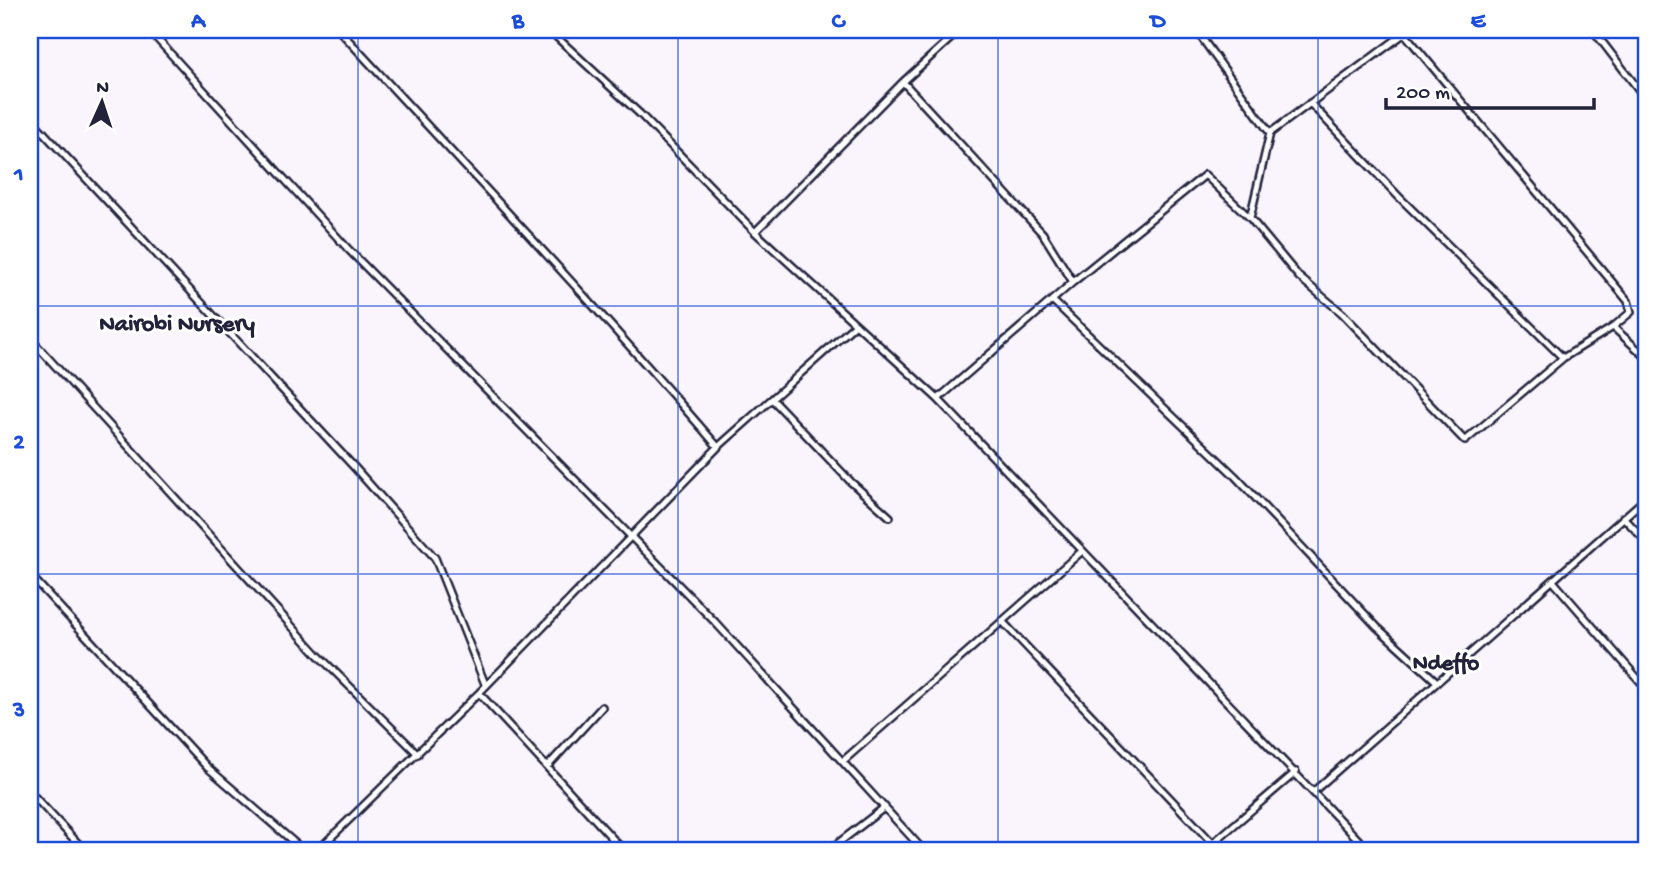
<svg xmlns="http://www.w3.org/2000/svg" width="1676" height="881" viewBox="0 0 1676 881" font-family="'Gochi Hand',sans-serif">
	<rect width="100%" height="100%" fill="#faf4fd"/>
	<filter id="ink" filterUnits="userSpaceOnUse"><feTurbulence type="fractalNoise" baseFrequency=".0143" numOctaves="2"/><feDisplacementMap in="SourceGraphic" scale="14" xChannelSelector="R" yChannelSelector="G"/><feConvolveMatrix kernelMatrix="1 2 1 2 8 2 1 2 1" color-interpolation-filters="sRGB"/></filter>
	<g filter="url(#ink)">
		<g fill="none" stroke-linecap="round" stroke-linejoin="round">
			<g stroke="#22223b" stroke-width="10">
				<path id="minor" d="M149,30L349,250L715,622L924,851
					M339,30C466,168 595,304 718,447
					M549,30L640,114L755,232
					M960,30L903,82L755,232L938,399L1369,851
					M1196,30L1270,133L1409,30
					M1593,30L1646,99
					M1405,34L1628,301L1631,312L1613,327
					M903,82L1043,234L1073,282
					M1310,103L1399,197L1563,358
					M30,118L355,468L435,558L485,684
					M1250,218L1270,133
					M1052,300L1235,476L1377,627L1436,681
					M30,338L318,655L418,754
					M772,399L851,482L890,517
					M938,399L1073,282L1205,175L1250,218L1299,277L1342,313L1465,441L1563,358L1613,327L1646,357
					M1623,517L1646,541
					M30,575L207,767L304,851
					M1553,581L1646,688
					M1002,621L1220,851
					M479,693L624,851
					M843,761L1081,552
					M547,767L602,707
					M1314,791L1646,498
					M30,792L85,851
					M1213,843L1296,772
					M317,851L479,693L718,447L856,324
					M828,851L885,807"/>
			</g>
			<use href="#minor" stroke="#fff" stroke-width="5"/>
		</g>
	</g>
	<path fill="none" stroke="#1d4ed8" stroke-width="2" stroke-opacity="0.55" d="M358,30V851M678,30V851M998,30V851M1318,30V851M30,306H1646M30,574H1646"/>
	<g text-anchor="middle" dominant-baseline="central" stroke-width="6" stroke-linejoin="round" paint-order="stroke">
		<g font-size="23" font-weight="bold" fill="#22223b" stroke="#fff">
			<text x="1446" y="664">Ndeffo</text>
		</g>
		<g font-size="24" font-weight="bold" fill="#22223b" stroke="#fff">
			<text x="177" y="325">Nairobi Nursery</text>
		</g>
	</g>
	<rect width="1676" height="881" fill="none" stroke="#fff" stroke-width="77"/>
	<g transform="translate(102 102) rotate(3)" stroke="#ffffff" stroke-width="5" paint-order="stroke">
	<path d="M0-5L12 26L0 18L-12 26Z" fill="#22223b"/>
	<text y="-10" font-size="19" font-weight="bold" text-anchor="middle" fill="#22223b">N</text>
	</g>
	<path d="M1386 98v10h208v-10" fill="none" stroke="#22223b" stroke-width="3.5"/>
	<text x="1396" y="98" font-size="21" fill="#22223b" stroke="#ffffff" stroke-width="5" paint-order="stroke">200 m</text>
	<rect x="38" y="38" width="1600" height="804" fill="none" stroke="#1d4ed8" stroke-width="2.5"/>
	<g font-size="23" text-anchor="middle" font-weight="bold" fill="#1d4ed8">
		<text x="198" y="27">A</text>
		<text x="518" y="27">B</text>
		<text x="838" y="27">C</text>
		<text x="1158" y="27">D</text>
		<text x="1478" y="27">E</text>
		<text x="19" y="180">1</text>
		<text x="19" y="448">2</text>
		<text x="19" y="716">3</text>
	</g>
</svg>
